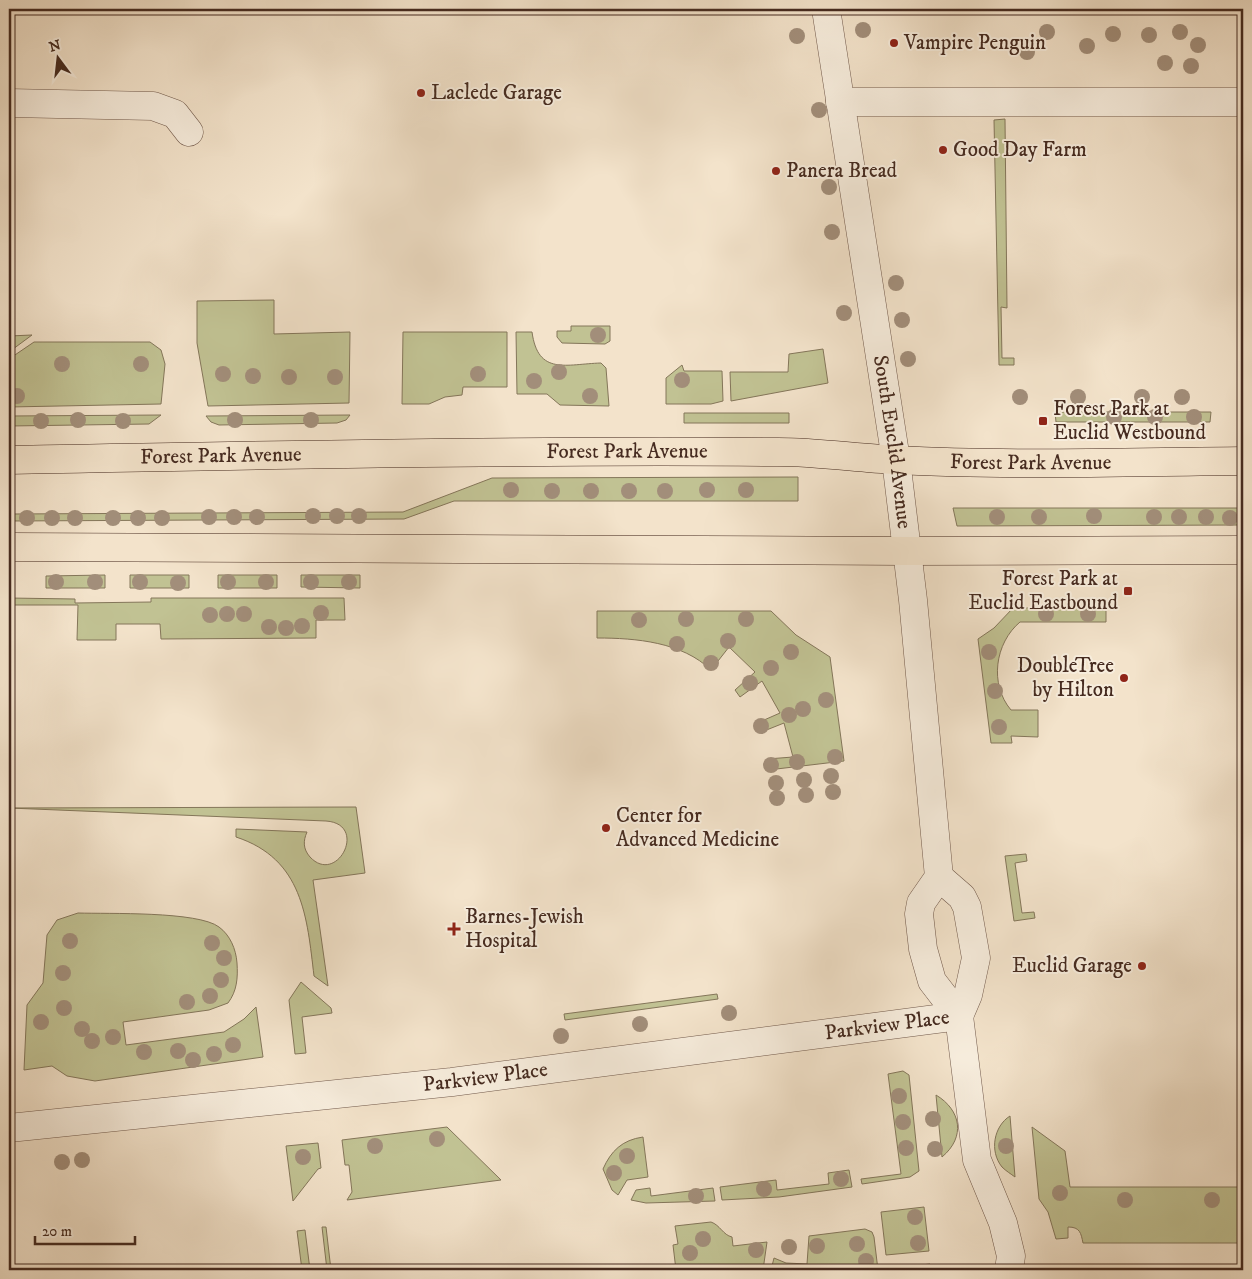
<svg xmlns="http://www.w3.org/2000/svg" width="1252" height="1279" viewBox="0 0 1252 1279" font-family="'IM FELL DW Pica',serif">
	<rect width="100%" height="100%" fill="#f3e3cb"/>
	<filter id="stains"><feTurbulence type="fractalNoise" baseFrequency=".004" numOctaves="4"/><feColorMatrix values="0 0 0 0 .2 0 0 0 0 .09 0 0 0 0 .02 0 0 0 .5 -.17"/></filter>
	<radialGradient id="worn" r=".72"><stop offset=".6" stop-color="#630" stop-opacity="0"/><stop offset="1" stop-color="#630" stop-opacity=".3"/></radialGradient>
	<path fill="#c1c293" stroke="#84765a" d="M1005,119L1007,308L1001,307L1002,358H1014V365H999L994,120Z
		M274,300V334L350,332L349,403L208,406L197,343V301Z
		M571,326H610V341L605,344L562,343L557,337V331H571Z
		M403,332H507V387H463L462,395L445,397L429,404H402Z
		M516,332H532C538,376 566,364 601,363L606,368L609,406L560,405L547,394H517Z
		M32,335L9,352V336Z
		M34,342H150L161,350L165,364L161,404L9,407V359Z
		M823,349L828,383L731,401L730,372H788L789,354Z
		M682,365L684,371H722L723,401L711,404H666V378Z
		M1055,412H1211L1210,422H1056Z
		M684,413H789V423H684Z
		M161,415L149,424L9,426V416Z
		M350,415L346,420L337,423L219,425L211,422L206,416Z
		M798,477V501H454L404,519L9,521V514L403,512L492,478Z
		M953,508H1243V525L957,526Z
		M105,575V588H46V576Z
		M130,575H189V588H130Z
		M218,575H277V588H218Z
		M301,575H360V588L301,587Z
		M9,598L75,599V603L151,602V598H344L345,620H316V638L161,639L160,624H116V640H77L78,605H9Z
		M1013,608H1106V622H1020C995,643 989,684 1011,710H1038V737L1011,736L1012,743H991L978,639L994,628Z
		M597,611H771L796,635L830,657L844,761L768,770L767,759L793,757L784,723L759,733L755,724L780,713L762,681L740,697L735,690L755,672L729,647L711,670C682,642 636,638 597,638Z
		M356,807L365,873L313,880L328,986L314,976C307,917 303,859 236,837V829L307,832C303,841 303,849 310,857C337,886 369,824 326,821L9,808Z
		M1026,854L1027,861L1015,863L1022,913L1034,912L1035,918L1014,921L1005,856Z
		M78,913C108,914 198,911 219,927C230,935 236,949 237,963C238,978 237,991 228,1003L209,1010L123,1022L126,1045L224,1032L244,1019L256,1007L263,1057L95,1081L67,1076L52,1066L24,1070L27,1005L43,983L47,935L57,920Z
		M301,982L331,1008L332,1013L302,1017L306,1053L295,1054L289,1000Z
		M717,994L718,999L565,1020L564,1014Z
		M903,1071L909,1075L919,1171L910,1177L862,1184L861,1179L901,1174L888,1074Z
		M936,1095C961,1110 966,1137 942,1157Z
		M1010,1116L1015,1177C1011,1174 1006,1171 1002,1167C989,1151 994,1126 1010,1116Z
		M447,1127L501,1180L347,1200L352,1192L349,1165H345L342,1140Z
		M1032,1127L1065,1151L1070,1187H1243V1243H1083C1081,1233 1080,1227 1068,1227V1238L1056,1239L1048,1212L1039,1199Z
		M643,1137L648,1177L627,1180L618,1195L612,1190L603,1169C611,1151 622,1140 643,1137Z
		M318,1143L321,1168L318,1169L293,1201L286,1146Z
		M849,1170L852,1187L779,1197L722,1200L720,1187L776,1180L777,1190L829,1184L828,1173Z
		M650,1188L651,1196L713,1188L715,1201L646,1203L631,1200L636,1190Z
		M924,1207L929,1251L886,1255L881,1212Z
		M711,1222C720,1225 723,1235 732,1237L733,1246L767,1242L763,1270H676L673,1245L678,1244L675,1226Z
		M322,1227H326L331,1270H327Z
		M865,1229L872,1232L874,1237L878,1270H771L774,1258L786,1263L807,1264L809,1236Z
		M305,1230L310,1270H302L297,1231Z
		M930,1264V1270H902V1267Z"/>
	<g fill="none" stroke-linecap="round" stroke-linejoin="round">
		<g stroke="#71594b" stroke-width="29">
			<g id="minor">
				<path id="s1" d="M826,9L896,460L913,600L939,877L921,903L919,914L923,949L932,981L959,1016"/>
				<path d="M840,102H1243"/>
				<path d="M9,103L153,106L175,114L189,132"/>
				<path d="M939,877L962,897L967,907L976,958L968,995L959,1016"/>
				<path d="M959,1016L977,1160L1003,1223L1011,1256L1009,1270"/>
				<path id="s2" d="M9,1128L452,1082L959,1016"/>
			</g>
		</g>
		<g stroke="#462b20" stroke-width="29">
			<g id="major">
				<path id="s3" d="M9,460C265,455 522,450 778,452C818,452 856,458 896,460C1011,466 1128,462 1243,461"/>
				<path d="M9,547L907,551L1243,550"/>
			</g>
		</g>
		<use href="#minor" stroke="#f7eddd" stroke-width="28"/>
		<use href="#major" stroke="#f3e3cb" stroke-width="28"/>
	</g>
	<g fill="#a28e7a">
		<circle cx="863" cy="30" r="8"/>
		<circle cx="1047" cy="32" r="8"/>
		<circle cx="1180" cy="32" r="8"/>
		<circle cx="1113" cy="34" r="8"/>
		<circle cx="1149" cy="35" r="8"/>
		<circle cx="797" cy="36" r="8"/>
		<circle cx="1198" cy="45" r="8"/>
		<circle cx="1087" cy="46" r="8"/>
		<circle cx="1027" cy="52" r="8"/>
		<circle cx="1165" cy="63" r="8"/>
		<circle cx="1191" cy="66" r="8"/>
		<circle cx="819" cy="110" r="8"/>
		<circle cx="829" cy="187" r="8"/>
		<circle cx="832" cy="232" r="8"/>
		<circle cx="896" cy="283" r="8"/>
		<circle cx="844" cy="313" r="8"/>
		<circle cx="902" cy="320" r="8"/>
		<circle cx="598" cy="335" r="8"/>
		<circle cx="908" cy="359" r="8"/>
		<circle cx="62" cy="364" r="8"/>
		<circle cx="141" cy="364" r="8"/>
		<circle cx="559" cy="372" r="8"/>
		<circle cx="223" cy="374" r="8"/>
		<circle cx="478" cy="374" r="8"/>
		<circle cx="253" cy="376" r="8"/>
		<circle cx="289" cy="377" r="8"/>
		<circle cx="335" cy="377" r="8"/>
		<circle cx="682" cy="380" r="8"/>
		<circle cx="534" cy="381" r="8"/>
		<circle cx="17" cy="396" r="8"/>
		<circle cx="590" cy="396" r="8"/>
		<circle cx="1020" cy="397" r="8"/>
		<circle cx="1078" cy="397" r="8"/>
		<circle cx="1142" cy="397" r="8"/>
		<circle cx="1182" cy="397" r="8"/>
		<circle cx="1114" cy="417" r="8"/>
		<circle cx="1155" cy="417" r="8"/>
		<circle cx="1194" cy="417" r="8"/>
		<circle cx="78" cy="420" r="8"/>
		<circle cx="235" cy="420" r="8"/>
		<circle cx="311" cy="420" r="8"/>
		<circle cx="41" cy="421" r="8"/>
		<circle cx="123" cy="421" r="8"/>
		<circle cx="511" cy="490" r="8"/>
		<circle cx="707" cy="490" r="8"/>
		<circle cx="746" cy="490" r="8"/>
		<circle cx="552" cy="491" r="8"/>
		<circle cx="591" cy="491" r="8"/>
		<circle cx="629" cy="491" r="8"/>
		<circle cx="665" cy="491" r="8"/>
		<circle cx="313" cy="516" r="8"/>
		<circle cx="337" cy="516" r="8"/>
		<circle cx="359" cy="516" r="8"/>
		<circle cx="1094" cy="516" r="8"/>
		<circle cx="209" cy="517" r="8"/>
		<circle cx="234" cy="517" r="8"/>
		<circle cx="257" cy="517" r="8"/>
		<circle cx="997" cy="517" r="8"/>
		<circle cx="1039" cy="517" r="8"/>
		<circle cx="1154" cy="517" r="8"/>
		<circle cx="1179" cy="517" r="8"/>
		<circle cx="1206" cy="517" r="8"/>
		<circle cx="27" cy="518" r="8"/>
		<circle cx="52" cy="518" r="8"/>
		<circle cx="75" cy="518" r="8"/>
		<circle cx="113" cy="518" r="8"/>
		<circle cx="138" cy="518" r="8"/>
		<circle cx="162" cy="518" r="8"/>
		<circle cx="1230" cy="518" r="8"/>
		<circle cx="56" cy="582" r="8"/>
		<circle cx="95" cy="582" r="8"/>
		<circle cx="140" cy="582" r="8"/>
		<circle cx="228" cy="582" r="8"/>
		<circle cx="266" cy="582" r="8"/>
		<circle cx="311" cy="582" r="8"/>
		<circle cx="349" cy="582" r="8"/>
		<circle cx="178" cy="583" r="8"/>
		<circle cx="321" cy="613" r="8"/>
		<circle cx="227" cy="614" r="8"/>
		<circle cx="244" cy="614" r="8"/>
		<circle cx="1046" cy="614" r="8"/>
		<circle cx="1088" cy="614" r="8"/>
		<circle cx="210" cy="615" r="8"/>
		<circle cx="686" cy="619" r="8"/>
		<circle cx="746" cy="619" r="8"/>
		<circle cx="639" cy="620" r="8"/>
		<circle cx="302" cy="626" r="8"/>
		<circle cx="269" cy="627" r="8"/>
		<circle cx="286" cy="628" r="8"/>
		<circle cx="728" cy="641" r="8"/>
		<circle cx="677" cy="644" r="8"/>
		<circle cx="791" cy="652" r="8"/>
		<circle cx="989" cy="652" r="8"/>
		<circle cx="711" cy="663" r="8"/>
		<circle cx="771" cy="668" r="8"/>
		<circle cx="750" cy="683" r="8"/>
		<circle cx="995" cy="691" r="8"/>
		<circle cx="826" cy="700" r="8"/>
		<circle cx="803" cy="709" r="8"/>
		<circle cx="789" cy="715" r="8"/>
		<circle cx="761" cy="726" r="8"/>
		<circle cx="999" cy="727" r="8"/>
		<circle cx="835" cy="757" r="8"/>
		<circle cx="797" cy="762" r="8"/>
		<circle cx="771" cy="765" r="8"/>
		<circle cx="831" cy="776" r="8"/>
		<circle cx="804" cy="780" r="8"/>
		<circle cx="776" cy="783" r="8"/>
		<circle cx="833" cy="792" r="8"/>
		<circle cx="806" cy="795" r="8"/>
		<circle cx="777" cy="798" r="8"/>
		<circle cx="70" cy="941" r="8"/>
		<circle cx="212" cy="943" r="8"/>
		<circle cx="224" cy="958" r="8"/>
		<circle cx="63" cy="973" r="8"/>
		<circle cx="221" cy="980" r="8"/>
		<circle cx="210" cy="996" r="8"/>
		<circle cx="187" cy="1002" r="8"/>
		<circle cx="64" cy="1008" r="8"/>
		<circle cx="729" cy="1013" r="8"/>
		<circle cx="41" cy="1022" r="8"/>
		<circle cx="640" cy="1024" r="8"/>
		<circle cx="82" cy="1029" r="8"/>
		<circle cx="561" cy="1036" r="8"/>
		<circle cx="113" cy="1037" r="8"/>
		<circle cx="92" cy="1041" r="8"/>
		<circle cx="233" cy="1045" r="8"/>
		<circle cx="178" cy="1051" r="8"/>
		<circle cx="144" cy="1052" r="8"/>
		<circle cx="214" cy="1054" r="8"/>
		<circle cx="193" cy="1060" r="8"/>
		<circle cx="899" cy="1096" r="8"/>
		<circle cx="933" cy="1119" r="8"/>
		<circle cx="903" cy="1122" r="8"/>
		<circle cx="437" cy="1139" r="8"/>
		<circle cx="375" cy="1146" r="8"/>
		<circle cx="1006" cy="1146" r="8"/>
		<circle cx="906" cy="1148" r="8"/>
		<circle cx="935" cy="1149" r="8"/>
		<circle cx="627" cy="1156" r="8"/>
		<circle cx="303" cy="1157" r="8"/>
		<circle cx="82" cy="1160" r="8"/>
		<circle cx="62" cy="1162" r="8"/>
		<circle cx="614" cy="1173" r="8"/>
		<circle cx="841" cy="1179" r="8"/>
		<circle cx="764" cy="1189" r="8"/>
		<circle cx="1060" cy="1193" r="8"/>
		<circle cx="696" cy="1196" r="8"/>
		<circle cx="1125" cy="1200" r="8"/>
		<circle cx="1212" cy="1200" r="8"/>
		<circle cx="915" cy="1217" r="8"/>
		<circle cx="703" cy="1239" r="8"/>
		<circle cx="918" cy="1243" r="8"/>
		<circle cx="857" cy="1244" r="8"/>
		<circle cx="817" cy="1246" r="8"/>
		<circle cx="789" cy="1247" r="8"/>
		<circle cx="756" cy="1250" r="8"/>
		<circle cx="690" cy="1253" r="8"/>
		<circle cx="866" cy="1261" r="8"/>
	</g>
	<g fill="#8f2418" stroke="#f7eddd" stroke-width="2">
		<circle cx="894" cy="43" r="5"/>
		<circle cx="421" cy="93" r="5"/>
		<circle cx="943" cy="150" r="5"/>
		<circle cx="776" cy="171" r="5"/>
		<rect x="1038" y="416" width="10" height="10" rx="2.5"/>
		<rect x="1123" y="586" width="10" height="10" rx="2.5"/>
		<circle cx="1124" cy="678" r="5"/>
		<circle cx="606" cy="828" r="5"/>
		<path d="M451.5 921.5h5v5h5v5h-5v5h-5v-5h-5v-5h5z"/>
		<circle cx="1142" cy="966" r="5"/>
	</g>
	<g text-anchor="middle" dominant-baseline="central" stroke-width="4" stroke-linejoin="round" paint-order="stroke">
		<g font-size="21" fill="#462b20" stroke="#f7eddd" text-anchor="start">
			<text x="904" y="43">Vampire Penguin</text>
			<text x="431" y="93">Laclede Garage</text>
			<text x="953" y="150">Good Day Farm</text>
			<text x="786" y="171">Panera Bread</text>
			<text x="1053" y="409">Forest Park at<tspan x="1053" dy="24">Euclid Westbound</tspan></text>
			<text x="1118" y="579" text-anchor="end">Forest Park at<tspan x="1118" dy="24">Euclid Eastbound</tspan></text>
			<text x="1114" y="666" text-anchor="end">DoubleTree<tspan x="1114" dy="24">by Hilton</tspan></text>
			<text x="616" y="816">Center for<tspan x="616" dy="24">Advanced Medicine</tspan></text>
			<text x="465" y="917">Barnes-Jewish<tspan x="465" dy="24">Hospital</tspan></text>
			<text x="1132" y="966" text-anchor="end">Euclid Garage</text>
		</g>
		<g font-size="21" fill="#462b20" stroke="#f7eddd">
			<text stroke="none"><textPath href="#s1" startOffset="438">South Euclid Avenue</textPath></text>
			<text stroke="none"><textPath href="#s3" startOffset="618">Forest Park Avenue</textPath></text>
			<text stroke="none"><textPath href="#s3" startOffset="212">Forest Park Avenue</textPath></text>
			<text stroke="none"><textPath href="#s3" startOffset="1022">Forest Park Avenue</textPath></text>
			<text stroke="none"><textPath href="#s2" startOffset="884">Parkview Place</textPath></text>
			<text stroke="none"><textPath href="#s2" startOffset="479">Parkview Place</textPath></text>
		</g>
	</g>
	<rect width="1252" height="1279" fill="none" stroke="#f3e3cb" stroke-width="30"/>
	<rect x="10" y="10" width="1232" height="1259" fill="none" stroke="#462b20" stroke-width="2.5"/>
	<rect x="15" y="15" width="1222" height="1249" fill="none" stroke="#462b20"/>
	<g transform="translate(58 58) rotate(345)" stroke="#f7eddd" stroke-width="4" paint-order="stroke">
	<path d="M0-4L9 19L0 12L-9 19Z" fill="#462b20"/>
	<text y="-8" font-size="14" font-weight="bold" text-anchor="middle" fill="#462b20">N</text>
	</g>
	<path d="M35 1236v8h100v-8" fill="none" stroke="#462b20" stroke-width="2.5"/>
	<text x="42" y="1236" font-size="15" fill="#462b20" stroke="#f7eddd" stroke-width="4" paint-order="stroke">20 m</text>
	<rect width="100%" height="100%" filter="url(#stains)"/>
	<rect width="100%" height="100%" fill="url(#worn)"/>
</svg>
